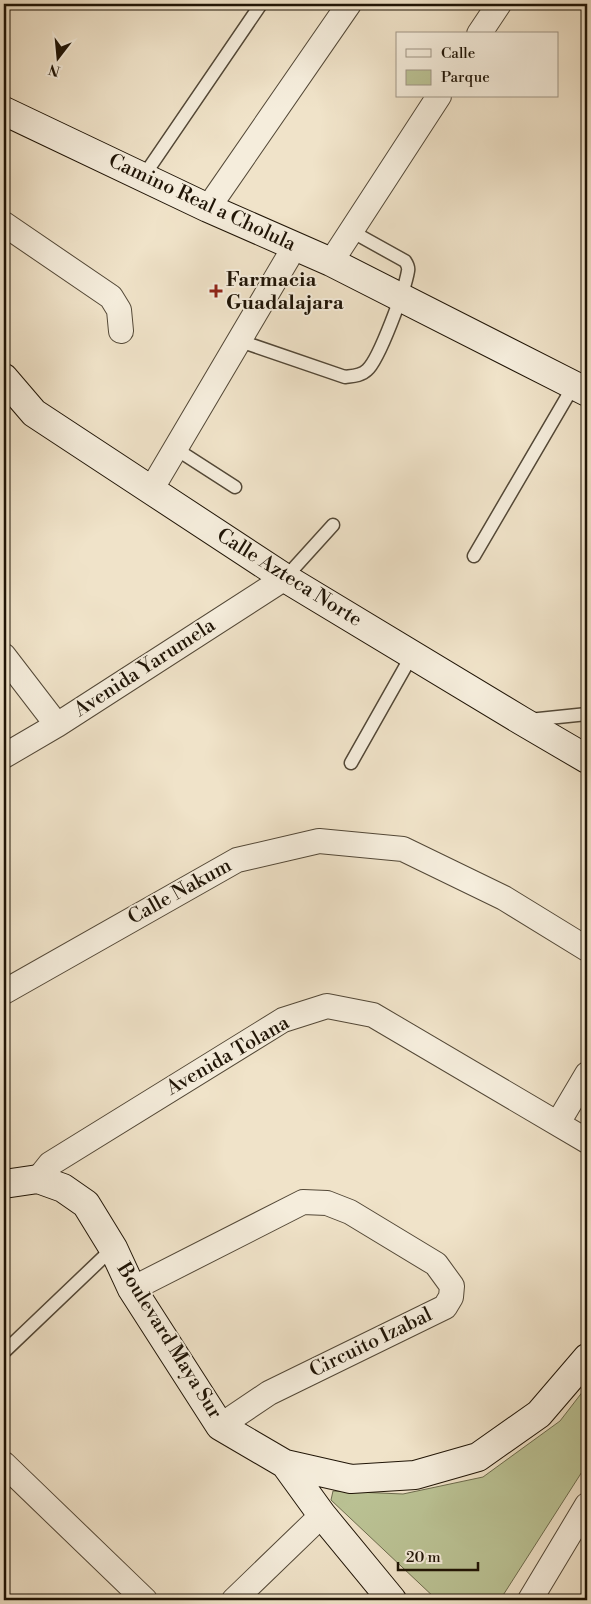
<svg xmlns="http://www.w3.org/2000/svg" width="591" height="1604" viewBox="0 0 591 1604" font-family="'Libre Bodoni',serif">
	<rect width="100%" height="100%" fill="#f0e3c9"/>
	<filter id="stains"><feTurbulence type="fractalNoise" baseFrequency=".004" numOctaves="4"/><feColorMatrix values="0 0 0 0 .2 0 0 0 0 .09 0 0 0 0 .02 0 0 0 .5 -.17"/></filter>
	<radialGradient id="worn" r=".72"><stop offset=".6" stop-color="#630" stop-opacity="0"/><stop offset="1" stop-color="#630" stop-opacity=".3"/></radialGradient>
	<path fill="#bbc395" stroke="#6d6c4e" d="M587,1386V1464L500,1600H437L331,1500L333,1491L403,1494L483,1477L560,1421Z"/>
	<g fill="none" stroke-linecap="round" stroke-linejoin="round">
		<g stroke="#534837" stroke-width="15">
			<path id="lane" d="M143,177L261,4
				M240,341L345,377C352,376 361,376 367,370C379,360 405,289 408,271C409,267 407,264 405,261L351,231
				M176,449L235,487
				M474,556L574,385
				M285,578L333,525
				M529,720L587,714
				M351,763L412,655
				M4,1352L113,1248"/>
		</g>
		<g stroke="#534837" stroke-width="26">
			<path id="street" d="M479,34L499,4
				M208,208L349,4
				M4,224L111,297L119,310L121,331
				M331,262L439,96
				M151,490L295,246
				M4,656L57,725
				M4,756L57,725L285,578
				M4,992L237,860L319,841L403,849L504,898L587,949
				M558,1123L587,1074
				M38,1179L50,1164L283,1020L327,1006L373,1015L587,1141
				M132,1289L303,1202L327,1203L350,1212L436,1264L452,1286L451,1297L445,1307L269,1393L220,1426
				M4,1464L145,1600
				M234,1600L322,1515
				M530,1600L587,1505"/>
		</g>
		<g stroke="#1f1406" stroke-width="30">
			<path id="secondary" d="M4,111L208,208L331,262L587,392
				M4,378L34,413L151,490L285,578L522,721L587,759
				M4,1184L38,1179L63,1188L86,1204L113,1248L132,1289L220,1426L285,1464L351,1479L415,1475L478,1457L539,1414L587,1358
				M285,1464L322,1515L392,1600"/>
		</g>
		<use href="#lane" stroke="#f5eddc" stroke-width="12"/>
		<use href="#street" stroke="#f5eddc" stroke-width="24"/>
		<use href="#secondary" stroke="#f5eddc" stroke-width="28"/>
	</g>
	<path fill="#8f2418" stroke="#f5eddc" stroke-width="2" d="M213.5 283.5h5v5h5v5h-5v5h-5v-5h-5v-5h5z"/>
	<g text-anchor="middle" dominant-baseline="central" stroke-width="4" stroke-linejoin="round" paint-order="stroke">
		<g font-size="20" fill="#1f1406" stroke="#f5eddc">
			<text transform="translate(202 203) rotate(25)">Camino Real a Cholula</text>
			<text transform="translate(289 578) rotate(32)">Calle Azteca Norte</text>
			<text transform="translate(145 668) rotate(-33)">Avenida Yarumela</text>
			<text transform="translate(180 892) rotate(-29)">Calle Nakum</text>
			<text transform="translate(228 1056) rotate(-30)">Avenida Tolana</text>
			<text transform="translate(169 1341) rotate(58)">Boulevard Maya Sur</text>
			<text transform="translate(371 1343) rotate(-26)">Circuito Izabal</text>
		</g>
		<g font-size="20" font-weight="bold" fill="#1f1406" stroke="#f5eddc" text-anchor="start">
			<text x="226" y="280">Farmacia<tspan x="226" dy="23">Guadalajara</tspan></text>
		</g>
	</g>
	<rect width="591" height="1604" fill="none" stroke="#f0e3c9" stroke-width="20"/>
	<rect x="5" y="5" width="581" height="1594" fill="none" stroke="#1f1406" stroke-width="2.5"/>
	<rect x="10" y="10" width="571" height="1584" fill="none" stroke="#1f1406"/>
	<rect x="396" y="32" width="162" height="65" fill="#f5eddc" stroke="#9f9686"/>
	<rect x="406" y="49" width="25" height="8" fill="#f5eddc" stroke="#9f9686"/>
	<text x="441" y="58" font-size="15" fill="#1f1406">Calle</text>
	<rect x="406" y="70" width="25" height="15" fill="#bbc395" stroke="#9f9686"/>
	<text x="441" y="82" font-size="15" fill="#1f1406">Parque</text>
	<g transform="translate(58 58) rotate(196)" stroke="#f5eddc" stroke-width="4" paint-order="stroke">
	<path d="M0-4L9 19L0 12L-9 19Z" fill="#1f1406"/>
	<text y="-8" font-size="14" font-weight="bold" text-anchor="middle" fill="#1f1406">N</text>
	</g>
	<path d="M398 1562v8h80v-8" fill="none" stroke="#1f1406" stroke-width="2.5"/>
	<text x="406" y="1562" font-size="15" fill="#1f1406" stroke="#f5eddc" stroke-width="4" paint-order="stroke">20 m</text>
	<rect width="100%" height="100%" filter="url(#stains)"/>
	<rect width="100%" height="100%" fill="url(#worn)"/>
</svg>
